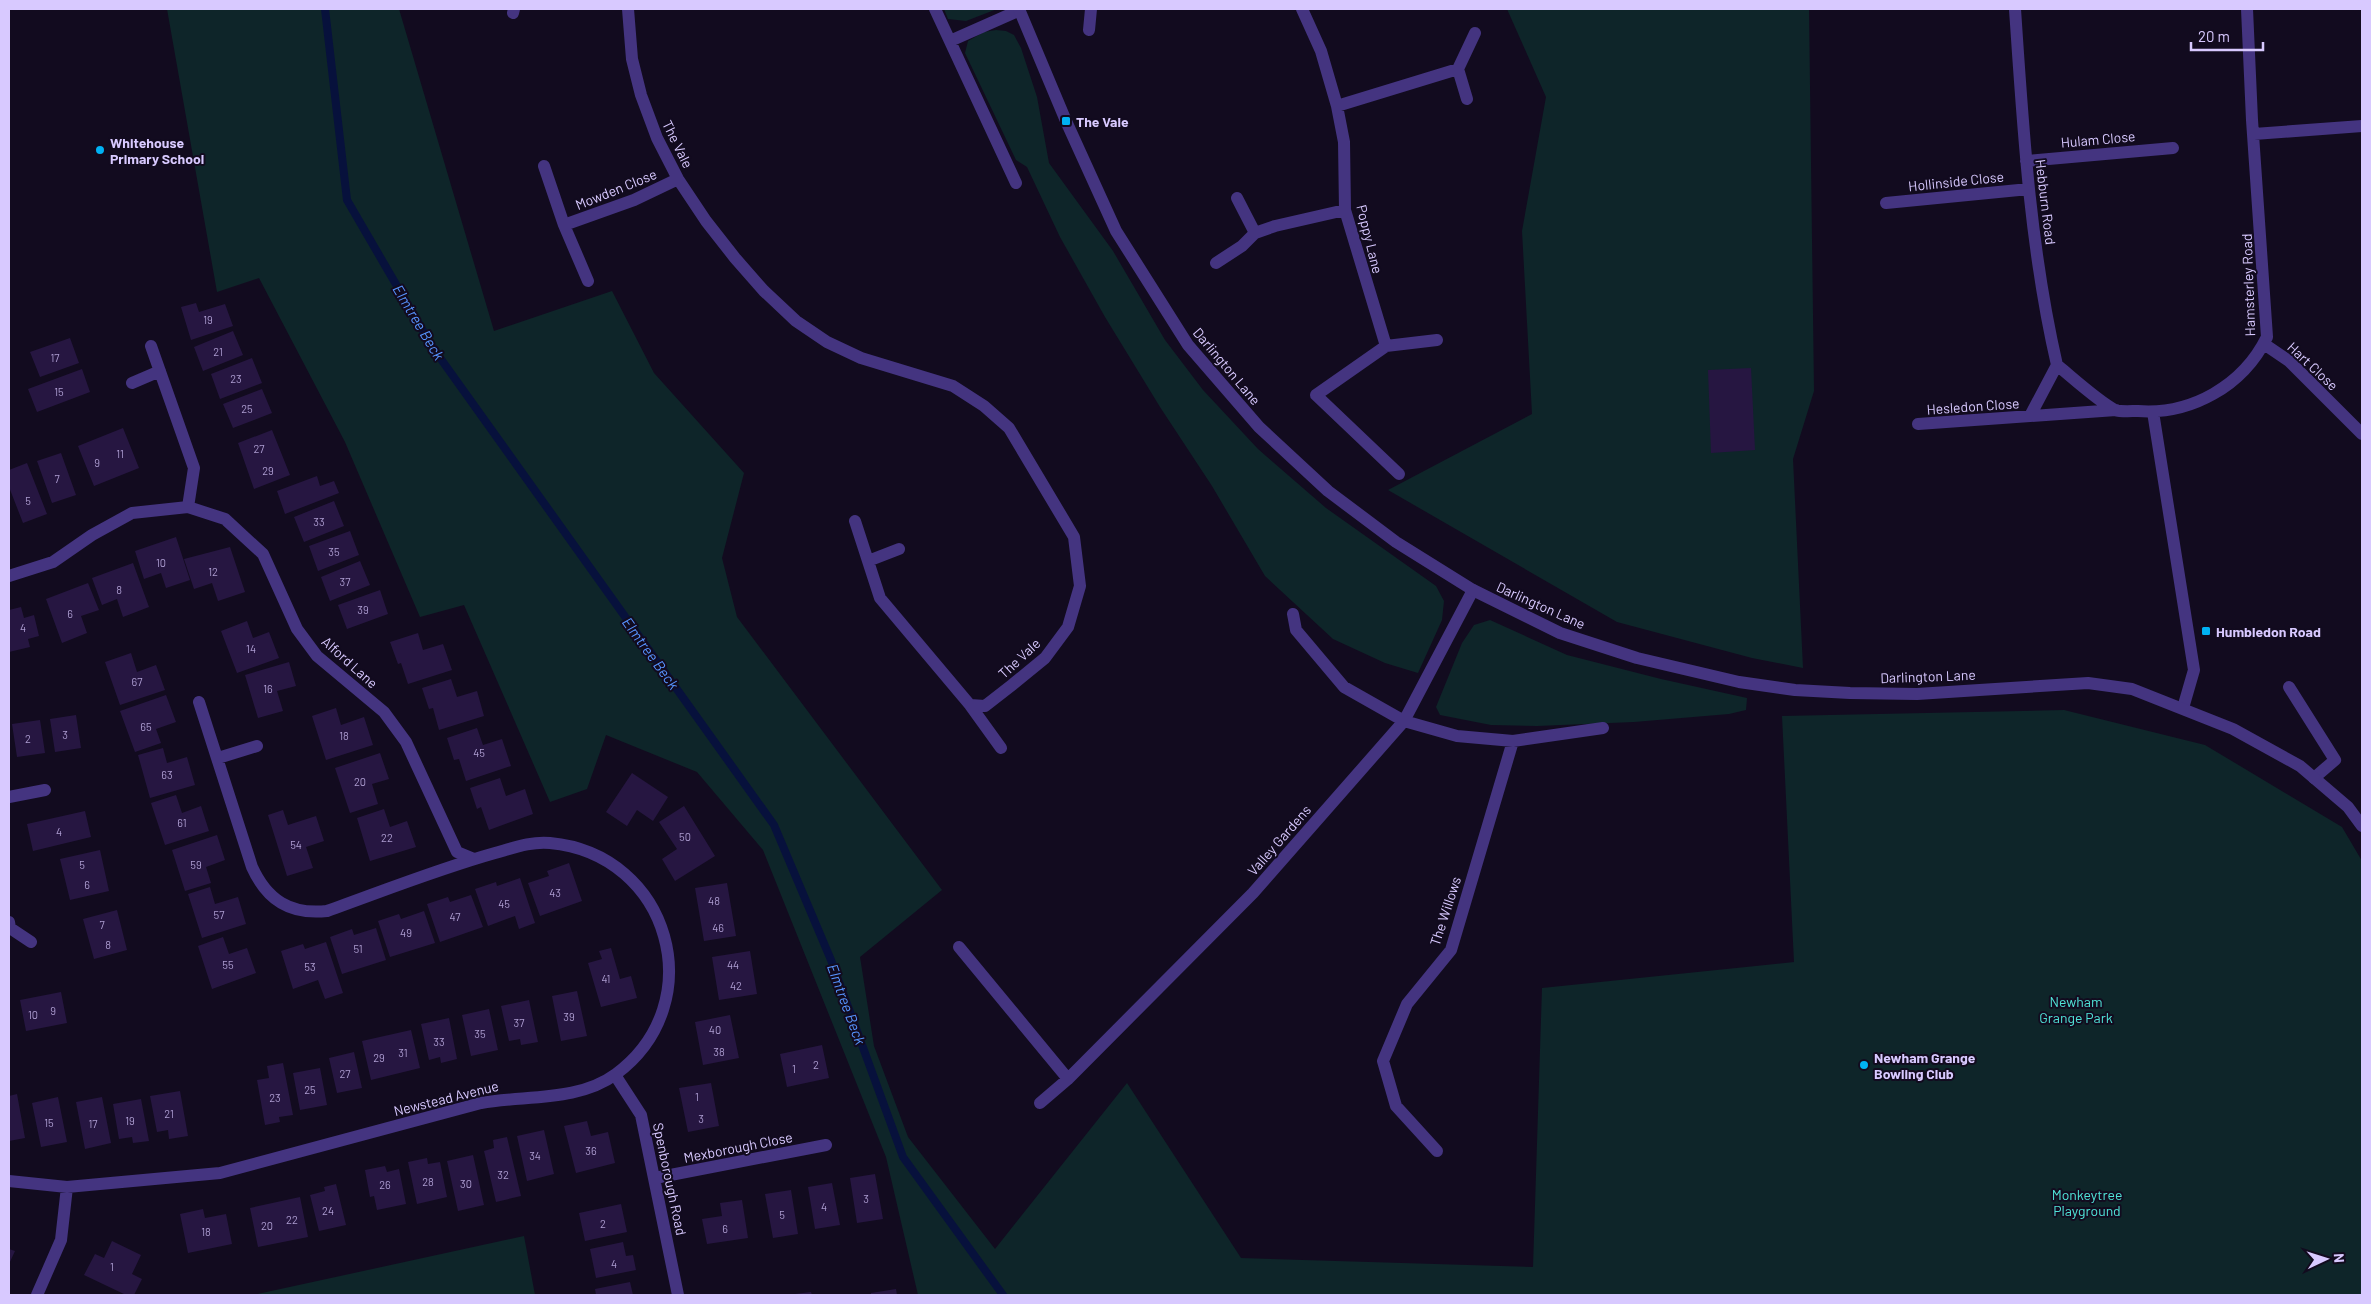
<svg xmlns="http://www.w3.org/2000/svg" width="2371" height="1304" viewBox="0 0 2371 1304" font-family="Barlow,sans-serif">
	<rect width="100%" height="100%" fill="#120b1f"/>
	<path fill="#0e2529" d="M167,9H399L494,331L612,291L654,373L744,473L722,558L737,617L942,890L860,957L874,1046L908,1137L995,1249L1127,1083L1241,1258L1533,1267L1542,988L1794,962L1782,716L2064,710L2205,745L2342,827L2362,861V1295H918L886,1157L763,850L697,772L606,735L587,789L550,802L464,605L420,617L345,442L259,278L217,292Z
		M944,9H997L966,21L948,19Z
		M1507,9H1809L1814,391L1793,459L1803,668L1752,658L1617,622L1388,490L1532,414L1522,231L1546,97Z
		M996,30L1006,31L1014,35L1021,48L1037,97L1049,163L1113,251L1165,340L1203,390L1258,449L1326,508L1436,586L1444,601L1442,620L1418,673L1385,663L1333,639L1265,576L1212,486L1160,407L1105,317L1060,237L1027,167L1016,160L965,53L968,41L984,32Z
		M1490,620L1567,655L1661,679L1747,698L1746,710L1729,714L1634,722L1537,726L1491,725L1440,715L1436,707L1462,643L1474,625Z
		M524,1236L535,1295H253Z"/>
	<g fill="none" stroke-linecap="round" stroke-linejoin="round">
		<path stroke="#07113c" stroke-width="8" d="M325,9L347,200L433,348L774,825L831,960L903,1157L1003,1295"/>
	</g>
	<path fill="#261641" d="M196,303L199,312L225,304L233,326L191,340L181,307Z
		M233,331L243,355L203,371L194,347Z
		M70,338L79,363L40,377L30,352Z
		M252,358L262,383L220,399L211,374Z
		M1751,368L1755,450L1711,453L1708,370Z
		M82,369L90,392L37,412L28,389Z
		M262,389L272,413L233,428L223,404Z
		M123,428L139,468L94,486L78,446Z
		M272,430L290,475L254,489L238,443Z
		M61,453L76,495L52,503L37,461Z
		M27,463L47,514L23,523L9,487V470Z
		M317,476L320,486L334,481L339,493L285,514L277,491Z
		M334,501L344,526L304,542L294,517Z
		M350,531L359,555L318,571L309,546Z
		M176,537L190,580L166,588L161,573L144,579L135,551Z
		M230,547L245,592L218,601L212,583L194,589L184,559Z
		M360,561L370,585L330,601L321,577Z
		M133,563L149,607L123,617L117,599L102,605L92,578Z
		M88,583L99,610L81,616L87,633L62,643L46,599Z
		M380,590L388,614L347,629L338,605Z
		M21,607L24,618L34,615L39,636L28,639L30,647L9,652V610Z
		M247,621L253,638L269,632L279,658L237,673L221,631Z
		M418,633L423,650L443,644L452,670L408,684L401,663L398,664L390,642Z
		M131,653L137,672L156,665L165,690L120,705L105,662Z
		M289,662L296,686L277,691L283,711L258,718L245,675Z
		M451,679L457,697L477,691L484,716L439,730L433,708L429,709L422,688Z
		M166,695L176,722L156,729L161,743L135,752L120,711Z
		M336,708L341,725L364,717L373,745L326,760L312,716Z
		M76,715L81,748L55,752L50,719Z
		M40,720L45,753L17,757L12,724Z
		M477,728L483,745L502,739L511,766L466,781L459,759L454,760L447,738Z
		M163,748L167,763L187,757L195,785L150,798L138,755Z
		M380,753L389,779L372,784L378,804L350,813L335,768Z
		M632,773L668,797L653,821L637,810L627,826L606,812Z
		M500,778L506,796L525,789L533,814L489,830L481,807L477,809L470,788Z
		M176,795L182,813L201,806L209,831L165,845L151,803Z
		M684,806L715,856L675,881L662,859L677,849L659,822Z
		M384,809L390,827L407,821L416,847L370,861L357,818Z
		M283,810L288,825L316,816L324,841L306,847L313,868L287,876L268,815Z
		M85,811L91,837L33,851L27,824Z
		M217,835L225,860L206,867L211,883L185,891L172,850Z
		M100,850L109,891L70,900L60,859Z
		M569,863L582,901L540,916L528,883L549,876L547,871Z
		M520,878L535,923L519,929L515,916L488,926L475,889L496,882L497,886Z
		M727,883L736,936L704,941L695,888Z
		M210,887L215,904L238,897L246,924L202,938L188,894Z
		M471,895L483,927L440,942L427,904L448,897L450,902Z
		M117,910L127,950L94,959L83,919Z
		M424,911L435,943L390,957L378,921L399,914L401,919Z
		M376,928L386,960L342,974L330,937L352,929L354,935Z
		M223,937L229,954L247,948L256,973L212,989L198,946Z
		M326,942L343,993L325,999L318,980L293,989L281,951L303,944L305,949Z
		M611,948L620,979L631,976L637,998L601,1007L588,963L602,959L599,951Z
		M750,951L757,994L719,1000L712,957Z
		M577,991L587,1036L561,1041L552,996Z
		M61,992L67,1023L26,1031L20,1000Z
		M529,1000L538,1042L521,1045L520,1039L509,1041L501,1006Z
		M489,1009L498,1050L471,1056L462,1015Z
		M730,1015L739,1058L703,1065L695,1022Z
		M449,1018L457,1059L441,1063L440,1057L429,1060L421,1024Z
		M411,1030L420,1068L371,1080L362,1041Z
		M822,1045L829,1078L787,1087L780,1054Z
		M354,1052L362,1088L337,1093L329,1058Z
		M283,1063L293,1115L279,1117L280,1122L265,1125L257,1080L269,1078L267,1066Z
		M320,1068L327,1105L300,1110L293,1073Z
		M711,1083L719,1126L688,1132L679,1088Z
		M180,1091L188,1136L169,1139L168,1130L157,1132L150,1096Z
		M17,1094L25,1138L9,1141V1096Z
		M58,1097L67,1142L41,1147L32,1103Z
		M102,1097L111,1143L85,1149L76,1102Z
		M141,1099L149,1141L133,1143L132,1137L119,1139L113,1104Z
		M587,1121L591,1136L608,1132L615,1163L576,1173L564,1126Z
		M544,1130L554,1174L527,1181L517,1136Z
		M507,1137L521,1196L496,1202L484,1151L494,1148L493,1140Z
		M473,1155L484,1205L458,1211L447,1161Z
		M427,1158L428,1164L440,1162L447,1197L417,1204L408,1162Z
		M385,1166L387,1172L399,1169L406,1204L377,1210L374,1196L370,1197L365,1170Z
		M875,1174L883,1219L857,1223L850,1178Z
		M832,1183L840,1225L815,1229L808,1187Z
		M336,1184L346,1225L319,1231L310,1195L325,1191L324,1187Z
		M791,1190L798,1234L773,1238L765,1194Z
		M300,1197L308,1237L258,1247L250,1208Z
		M742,1200L748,1238L707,1244L702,1219L722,1216L720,1203Z
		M621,1204L627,1232L585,1241L579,1213Z
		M203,1209L205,1218L226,1214L232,1244L188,1253L180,1214Z
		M112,1241L141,1255L132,1274L142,1279L134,1295H126L84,1275L95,1254L104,1258Z
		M623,1242L626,1256L633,1255L636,1270L596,1278L590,1249Z
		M9,1249L15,1251L9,1264Z
		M630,1282L633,1295H596L595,1289Z
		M896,1289L897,1295H871V1293Z
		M811,1292L812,1295H795V1294Z"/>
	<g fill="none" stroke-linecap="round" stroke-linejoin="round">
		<path stroke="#443480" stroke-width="12" d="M628,9L632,59L641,95L657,138L678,179L706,221L735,258L764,291L796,321L827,342L861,358L953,386L984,406L1009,428L1074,537L1080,586L1068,627L1045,658L1012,685L985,706L970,705L880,598L855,521
			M935,9L1016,183
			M1302,9L1321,51L1337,106L1344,142L1345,210L1386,346
			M2015,9C2023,128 2030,248 2057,365C2073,378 2098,401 2115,410C2121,412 2131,411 2138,411C2191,415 2243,386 2267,337L2252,120L2247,9
			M513,13L514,9
			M1089,30L1091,9
			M950,41L1020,10
			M1467,99L1458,69L1475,33
			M1337,106L1458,69
			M2254,134L2362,126
			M2026,161L2173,148
			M544,166L564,225L634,200L678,179
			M1237,198L1255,233
			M1886,203L2029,189
			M564,225L588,281
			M1216,263L1242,246L1255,233L1275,226L1345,210
			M2264,344L2289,361L2362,434
			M151,346L194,468L188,507
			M132,383L160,371
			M2153,412L2194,670L2183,708
			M2030,416L2057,365
			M1918,424L2116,410
			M1399,474L1316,395L1386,346L1437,340
			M868,561L899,549
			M9,576L53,562L92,535L132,513L188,507L225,519L263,554L297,629L317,656L384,712L406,742L457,852L474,859
			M1293,614L1296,630L1344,687L1404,721L1457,736L1513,741L1603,728
			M2289,687L2335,760L2314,778
			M970,705L1001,748
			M218,758L257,746
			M9,797L45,790
			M9,922L10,928L31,942
			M959,947L1068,1079
			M615,1075L641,1115L678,1295
			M1040,1103L1068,1079L1253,893L1404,721L1473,590
			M1437,1151L1396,1106L1383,1061L1407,1004L1451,950L1513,741
			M655,1178L826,1145
			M9,1181L67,1187L220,1173L481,1103C525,1095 578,1102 616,1074C712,1003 670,854 550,843C532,841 513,848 495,853C438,869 383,891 327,911C290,915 267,900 252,867L199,702
			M37,1295L61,1240L67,1187"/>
		<path stroke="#443480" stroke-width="12" d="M1019,9L1066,121L1116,231L1188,345L1259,427L1328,491L1396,542L1473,590L1560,633L1637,658L1739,682L1795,690L1850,693L1917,694L2088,683L2132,689L2233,729L2300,766L2348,807L2362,826"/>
	</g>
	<g fill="#00b2f4" stroke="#120b1f" stroke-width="2">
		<rect x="1061" y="116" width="10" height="10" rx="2.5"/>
		<circle cx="100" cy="150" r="5"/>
		<rect x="2201" y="626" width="10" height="10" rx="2.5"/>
		<circle cx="1864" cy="1065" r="5"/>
	</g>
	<g text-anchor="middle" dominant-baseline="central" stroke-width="4" stroke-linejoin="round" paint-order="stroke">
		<g font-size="11" fill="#ac9cd0">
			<text x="208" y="319">19</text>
			<text x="218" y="351">21</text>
			<text x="55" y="357">17</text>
			<text x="236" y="378">23</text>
			<text x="59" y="391">15</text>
			<text x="247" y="408">25</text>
			<text x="259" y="448">27</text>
			<text x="120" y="453">11</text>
			<text x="97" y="462">9</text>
			<text x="268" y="470">29</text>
			<text x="57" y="478">7</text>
			<text x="28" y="500">5</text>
			<text x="319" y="521">33</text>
			<text x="334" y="551">35</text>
			<text x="161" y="562">10</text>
			<text x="213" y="571">12</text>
			<text x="345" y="581">37</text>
			<text x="119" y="589">8</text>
			<text x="363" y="609">39</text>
			<text x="70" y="613">6</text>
			<text x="23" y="627">4</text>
			<text x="251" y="648">14</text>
			<text x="137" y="681">67</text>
			<text x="268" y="688">16</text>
			<text x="146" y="726">65</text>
			<text x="65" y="734">3</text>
			<text x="344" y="735">18</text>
			<text x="28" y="738">2</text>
			<text x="479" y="752">45</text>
			<text x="167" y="774">63</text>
			<text x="360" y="781">20</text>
			<text x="182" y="822">61</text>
			<text x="59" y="831">4</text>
			<text x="685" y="836">50</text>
			<text x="387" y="837">22</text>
			<text x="296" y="844">54</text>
			<text x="82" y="864">5</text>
			<text x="196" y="864">59</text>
			<text x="87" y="884">6</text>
			<text x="555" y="892">43</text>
			<text x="714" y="900">48</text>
			<text x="504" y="903">45</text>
			<text x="219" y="914">57</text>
			<text x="455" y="916">47</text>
			<text x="102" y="924">7</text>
			<text x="718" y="927">46</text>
			<text x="406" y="932">49</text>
			<text x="108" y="944">8</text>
			<text x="358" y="948">51</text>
			<text x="228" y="964">55</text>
			<text x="733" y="964">44</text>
			<text x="310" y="966">53</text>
			<text x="606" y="978">41</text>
			<text x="736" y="985">42</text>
			<text x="53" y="1010">9</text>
			<text x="33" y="1014">10</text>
			<text x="569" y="1016">39</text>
			<text x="519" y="1022">37</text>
			<text x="715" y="1029">40</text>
			<text x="480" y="1033">35</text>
			<text x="439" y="1041">33</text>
			<text x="719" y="1051">38</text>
			<text x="403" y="1052">31</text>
			<text x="379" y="1057">29</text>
			<text x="816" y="1064">2</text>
			<text x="794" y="1068">1</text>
			<text x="345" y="1073">27</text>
			<text x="310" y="1089">25</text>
			<text x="697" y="1096">1</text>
			<text x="275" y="1097">23</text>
			<text x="169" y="1113">21</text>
			<text x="701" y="1118">3</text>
			<text x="130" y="1120">19</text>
			<text x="49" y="1122">15</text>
			<text x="93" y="1123">17</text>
			<text x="591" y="1150">36</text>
			<text x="535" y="1155">34</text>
			<text x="503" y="1174">32</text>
			<text x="428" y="1181">28</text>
			<text x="466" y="1183">30</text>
			<text x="385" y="1184">26</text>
			<text x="866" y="1198">3</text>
			<text x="824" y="1206">4</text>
			<text x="328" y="1210">24</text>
			<text x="782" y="1214">5</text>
			<text x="292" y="1219">22</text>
			<text x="603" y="1223">2</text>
			<text x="267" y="1225">20</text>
			<text x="725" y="1228">6</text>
			<text x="206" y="1231">18</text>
			<text x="614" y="1263">4</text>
			<text x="112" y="1266">1</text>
		</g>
		<g font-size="14" font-weight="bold" fill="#d8c9ff" stroke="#120b1f" text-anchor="start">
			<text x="1076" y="121">The Vale</text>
			<text x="110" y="142">Whitehouse<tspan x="110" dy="16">Primary School</tspan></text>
			<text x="2216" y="631">Humbledon Road</text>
			<text x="1874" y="1057">Newham Grange<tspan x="1874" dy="16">Bowling Club</tspan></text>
		</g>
		<g font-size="14" fill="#d8c9ff" stroke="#120b1f">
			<text transform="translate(2098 139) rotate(-5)">Hulam Close</text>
			<text transform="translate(678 144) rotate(64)">The Vale</text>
			<text transform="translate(1956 181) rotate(-6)">Hollinside Close</text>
			<text transform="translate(616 189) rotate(-22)">Mowden Close</text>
			<text transform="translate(2046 202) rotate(83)">Hebburn Road</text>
			<text transform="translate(1370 239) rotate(76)">Poppy Lane</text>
			<text transform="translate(2248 285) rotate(-92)">Hamsterley Road</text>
			<text transform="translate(1227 366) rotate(50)">Darlington Lane</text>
			<text transform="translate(2313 366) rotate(43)">Hart Close</text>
			<text transform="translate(1973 406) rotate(-4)">Hesledon Close</text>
			<text transform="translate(1541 605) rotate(24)">Darlington Lane</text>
			<text transform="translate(1019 658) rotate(-43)">The Vale</text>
			<text transform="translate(350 662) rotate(42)">Alford Lane</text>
			<text transform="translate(1928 676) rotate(-2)">Darlington Lane</text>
			<text transform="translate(1279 840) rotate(-49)">Valley Gardens</text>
			<text transform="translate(1445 911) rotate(-72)">The Willows</text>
			<text transform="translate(446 1098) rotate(-14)">Newstead Avenue</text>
			<text transform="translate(738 1147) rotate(-11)">Mexborough Close</text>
			<text transform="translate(670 1179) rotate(78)">Spenborough Road</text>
		</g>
		<g font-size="14" fill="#50e4d8" stroke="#120b1f">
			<text x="2076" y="1001">Newham<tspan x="2076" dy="16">Grange Park</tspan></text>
			<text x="2087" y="1194">Monkeytree<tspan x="2087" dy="16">Playground</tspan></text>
		</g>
		<g font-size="15" font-style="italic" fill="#5794ff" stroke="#120b1f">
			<text transform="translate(419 322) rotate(59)">Elmtree Beck</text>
			<text transform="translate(651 653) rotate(54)">Elmtree Beck</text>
			<text transform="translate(847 1004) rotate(70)">Elmtree Beck</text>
		</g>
	</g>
	<rect width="2371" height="1304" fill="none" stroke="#d8c9ff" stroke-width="20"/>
	<g transform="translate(2326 1259) rotate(86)" stroke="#120b1f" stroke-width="4" paint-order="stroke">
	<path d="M0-4L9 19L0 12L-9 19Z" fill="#d8c9ff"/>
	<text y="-8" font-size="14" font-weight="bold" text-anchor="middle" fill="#d8c9ff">N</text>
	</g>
	<path d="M2191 42v8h72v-8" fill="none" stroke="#d8c9ff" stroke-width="2.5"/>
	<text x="2198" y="42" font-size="15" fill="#d8c9ff" stroke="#120b1f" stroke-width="4" paint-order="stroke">20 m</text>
</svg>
